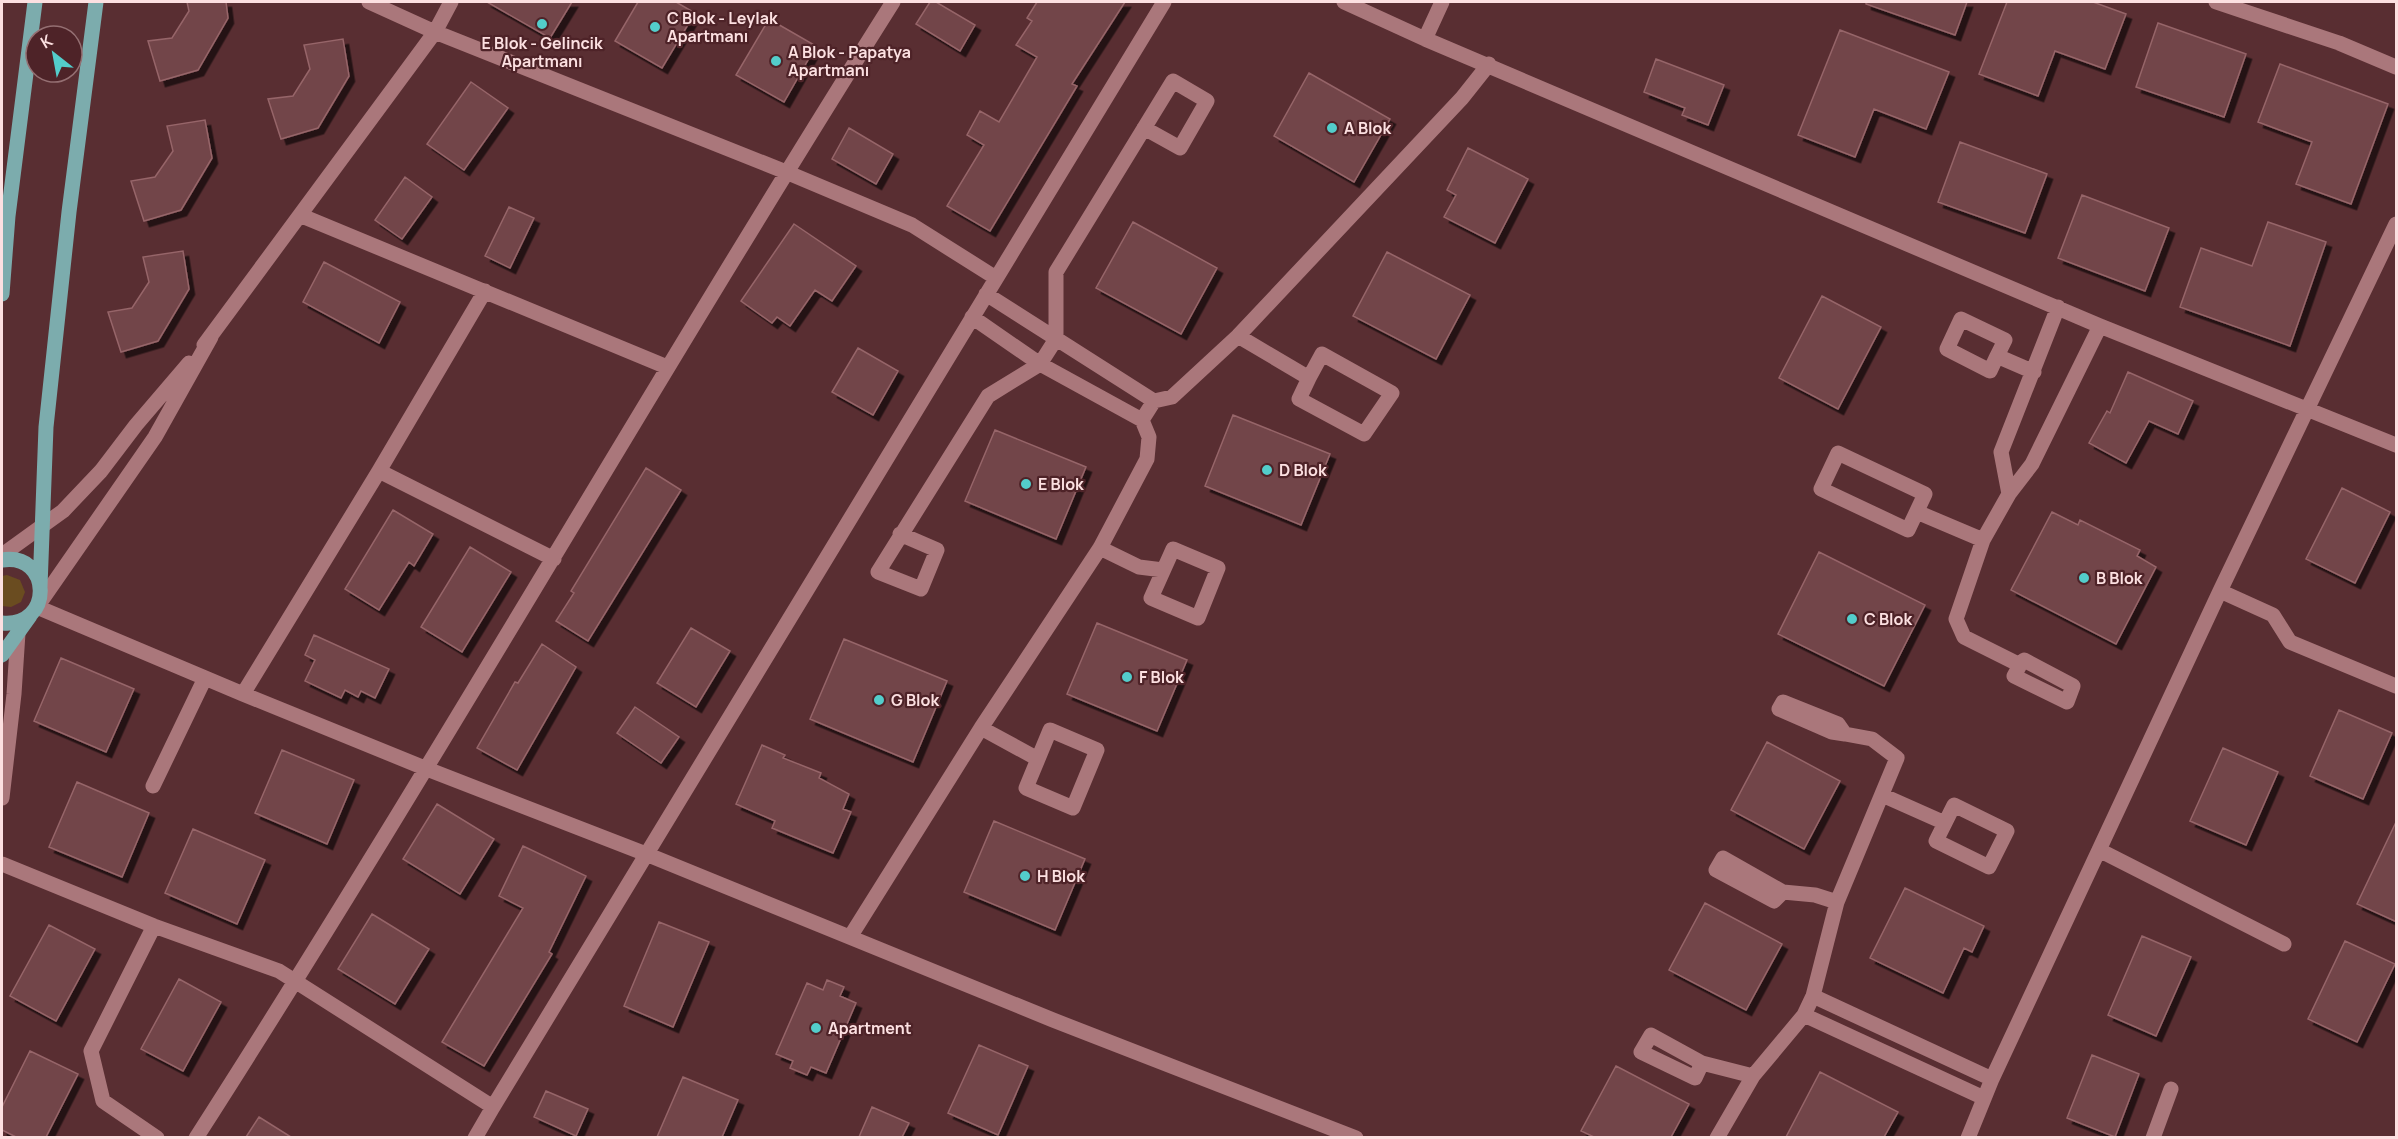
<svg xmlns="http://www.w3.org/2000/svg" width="2398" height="1139" viewBox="0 0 2398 1139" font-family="Manrope,sans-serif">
	<defs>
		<filter id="shadow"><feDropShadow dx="5.5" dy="5.5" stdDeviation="0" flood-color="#0009"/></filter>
	</defs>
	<rect width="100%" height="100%" fill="#592e32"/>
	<path fill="#6a4c20" d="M7,575L20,580L25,592L21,602L11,607L2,606V576Z"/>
	<path fill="#724448" stroke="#966569" stroke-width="1.5" filter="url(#shadow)" d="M187,2H226L228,18L198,70L160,81L148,41L172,38L189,11Z
		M487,2H572L550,38Z
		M638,2H676L695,13L662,68L615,41Z
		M930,2H936L975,25L960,51L916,24Z
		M1037,2H1125L1072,84L1077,86L990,231L947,206L984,145L967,135L980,111L999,122L1037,57L1016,45L1032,21L1027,18Z
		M1866,2H1967L1955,35L1866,4Z
		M2007,2H2093L2126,14L2105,69L2055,51L2038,96L1979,74Z
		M769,19L816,46L784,102L736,75Z
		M2158,23L2246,54L2224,117L2136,87Z
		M1840,30L1949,72L1926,129L1874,109L1855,157L1798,135Z
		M343,39L349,76L318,128L281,139L268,99L293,96L310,69L304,45Z
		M1656,59L1724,85L1708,125L1682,115L1685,108L1644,92Z
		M2280,64L2388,104L2351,204L2296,184L2312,142L2258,122Z
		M1309,73L1390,119L1354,182L1274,136Z
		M471,82L508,108L464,170L427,144Z
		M205,120L212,158L181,210L144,221L131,181L155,177L173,151L167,126Z
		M849,128L893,154L876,184L832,159Z
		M1960,142L2047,174L2025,233L1938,202Z
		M1468,148L1528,179L1495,243L1444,217L1456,195L1447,190Z
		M405,177L432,197L402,239L375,220Z
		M2082,195L2169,228L2145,291L2058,258Z
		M509,207L534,218L510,268L485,256Z
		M1133,222L1217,268L1181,334L1096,288Z
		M2268,222L2326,242L2290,346L2180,307L2201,248L2252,266Z
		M794,224L856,266L832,301L815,290L790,326L777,317L772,323L741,301Z
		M183,251L189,289L158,341L121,352L108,312L132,308L149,282L143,257Z
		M1387,252L1470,295L1436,359L1353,316Z
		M324,262L400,302L379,343L303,302Z
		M1822,296L1881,327L1838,409L1779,378Z
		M858,348L898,371L873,415L832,392Z
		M2128,372L2193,401L2178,434L2149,421L2126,463L2089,443L2107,411L2110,413Z
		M1233,415L1330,454L1301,525L1205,486Z
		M995,430L1086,467L1056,539L965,501Z
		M646,468L681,490L588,641L556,621L574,593L571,591Z
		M2342,488L2390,512L2355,583L2306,559Z
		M393,510L433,534L414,566L409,562L379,610L345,589Z
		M2052,512L2078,525L2080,520L2140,550L2137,556L2156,567L2116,644L2011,590Z
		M470,547L511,572L462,652L421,627Z
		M1819,552L1925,605L1884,686L1778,634Z
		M1097,623L1187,660L1157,731L1067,694Z
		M691,628L730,651L696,707L657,683Z
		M314,635L389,669L375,698L361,691L358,697L345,690L341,698L305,681L315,660L305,655Z
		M844,639L947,681L913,762L810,719Z
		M542,644L576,667L517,770L477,748L515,682L518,683Z
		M61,658L134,689L106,752L34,721Z
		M635,707L679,737L661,763L617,733Z
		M2339,710L2392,733L2363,799L2310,776Z
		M1767,742L1840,781L1804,849L1731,810Z
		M762,745L785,755L783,758L821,773L819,778L849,794L843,809L851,812L833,853L772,828L775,821L736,804Z
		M2223,748L2278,772L2246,845L2190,821Z
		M282,750L354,780L327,844L255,813Z
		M77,782L149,813L122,877L49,847Z
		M437,804L494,839L460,894L403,859Z
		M2397,820V922L2357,904Z
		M994,821L1085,859L1055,930L964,892Z
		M193,829L265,860L237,924L165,893Z
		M523,846L586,876L549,952L552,954L484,1066L442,1042L523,908L499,896Z
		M1905,888L1984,926L1972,952L1964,948L1943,993L1870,958Z
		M1705,903L1782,944L1746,1010L1669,970Z
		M372,914L429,949L395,1004L338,969Z
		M659,922L709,942L673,1027L624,1006Z
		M49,925L95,949L56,1021L10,996Z
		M2142,936L2191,957L2156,1036L2108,1015Z
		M2345,941L2395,964L2357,1042L2308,1019Z
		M179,979L221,1002L183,1071L141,1049Z
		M827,980L844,987L840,996L856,1003L826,1073L811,1067L807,1075L790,1068L793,1061L776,1054L807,983L823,990Z
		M979,1045L1028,1066L998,1135L948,1113Z
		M30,1051L78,1074L46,1137H16L2,1130V1107Z
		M2092,1055L2139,1074L2115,1137L2067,1118Z
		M1616,1066L1689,1104L1671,1137H1594L1581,1131Z
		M1820,1072L1898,1112L1884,1137H1786Z
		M683,1077L738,1100L722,1137H657Z
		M546,1091L588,1109L576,1136L534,1117Z
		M872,1107L909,1123L902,1137H859Z
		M259,1117L291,1137H246Z"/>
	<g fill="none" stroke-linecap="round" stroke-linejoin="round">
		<path stroke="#aa777b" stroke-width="15" d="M369,2L435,32L786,172L912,225L996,278
			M1344,2L1425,39L2100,326L2396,445
			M2216,2L2339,43L2396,67
			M1425,39L1442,2
			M302,216L667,367
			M986,294L1154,401
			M972,317L1040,364L1142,420
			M1238,336L1309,378L1322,354L1392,393L1364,434L1299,399L1309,378
			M211,337L155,437L37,607L243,694L427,769L646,854L1053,1020L1356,1138
			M204,345L435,32L451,2
			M1997,356L1990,371L1947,349L1961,319L2005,340L1997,356L2034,372
			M1838,453L1925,494L1908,530L1821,489Z
			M379,471L554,559
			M2009,494L2001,452L2058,307
			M1917,512L1983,540
			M900,534L937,550L921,589L878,572L988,396L1040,364L1056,339V272L1173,81L1207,101L1180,148L1144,128
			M1100,548L1139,567L1163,570
			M1173,549L1218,568L1198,618L1151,598Z
			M2,555L63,511L101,471L136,425L189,363
			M2220,591L2273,615L2290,642L2396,686
			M2020,665L2024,660L2073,686L2067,702L2014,676L2020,665L1964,637L1956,619L1983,540L2009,494L2032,464L2100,326
			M243,694L379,471L485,291
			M981,728L1038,759
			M1050,730L1097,750L1073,808L1026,788Z
			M153,786L205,678
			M1882,795L1945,823L1936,841L1989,867L2007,831L1954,805L1945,823
			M2,798L14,694L18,633
			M2099,850L2284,944
			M2,864L154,926L279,971L493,1107L475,1138
			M1783,892L1774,901L1716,870L1723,858L1783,892L1815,895L1837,902
			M154,926L91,1051L103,1101L157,1138
			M850,937L981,728L1100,548L1147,459L1149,437L1142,420L1154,401L1172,397L1238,336L1462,98L1489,64
			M1813,996L1992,1079
			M1804,1015L1984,1098
			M1702,1063L1695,1078L1641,1052L1651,1035L1702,1063L1753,1076
			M493,1107L1164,2
			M196,1138C436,764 656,377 893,2
			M1717,1138L1753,1076L1804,1015L1813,996L1837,902L1897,758L1872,739L1845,734L1838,724L1783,702L1779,709L1832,732L1845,734
			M1968,1138L1992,1079L2220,591L2396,224
			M2153,1138L2171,1089"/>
		<path stroke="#7cacad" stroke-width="15" d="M2,294L8,216L35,2
			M2,560C52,552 54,628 2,623
			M40,587L46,427L69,212L96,2
			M2,655L30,616"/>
	</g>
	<g fill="#53cdcb" stroke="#4e2328" stroke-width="2">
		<circle cx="542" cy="24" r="6"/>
		<circle cx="655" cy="27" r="6"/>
		<circle cx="776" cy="61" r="6"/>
		<circle cx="1332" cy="128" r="6"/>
		<circle cx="1267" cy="470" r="6"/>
		<circle cx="1026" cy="484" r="6"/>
		<circle cx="2084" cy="578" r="6"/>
		<circle cx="1852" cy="619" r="6"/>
		<circle cx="1127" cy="677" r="6"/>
		<circle cx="879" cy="700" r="6"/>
		<circle cx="1025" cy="876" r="6"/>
		<circle cx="816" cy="1028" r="6"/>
	</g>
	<g text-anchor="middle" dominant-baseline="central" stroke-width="4.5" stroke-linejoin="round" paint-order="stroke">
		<g font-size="16" font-weight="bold" fill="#fce0e1" stroke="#4e2328" text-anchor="start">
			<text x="667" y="18">C Blok - Leylak<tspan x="667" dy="18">Apartmanı</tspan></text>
			<text x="542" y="43" text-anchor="middle">E Blok - Gelincik<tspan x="542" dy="18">Apartmanı</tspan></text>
			<text x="788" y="52">A Blok - Papatya<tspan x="788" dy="18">Apartmanı</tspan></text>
			<text x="1344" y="128">A Blok</text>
			<text x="1279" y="470">D Blok</text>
			<text x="1038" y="484">E Blok</text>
			<text x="2096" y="578">B Blok</text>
			<text x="1864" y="619">C Blok</text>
			<text x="1139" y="677">F Blok</text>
			<text x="891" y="700">G Blok</text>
			<text x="1037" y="876">H Blok</text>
			<text x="828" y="1028">Apartment</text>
		</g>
	</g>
	<rect width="2398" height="1139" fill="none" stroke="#fce0e1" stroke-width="6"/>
	<g transform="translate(54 54) rotate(329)"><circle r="28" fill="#4e2328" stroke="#946f72" stroke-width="1.5"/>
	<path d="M0-4.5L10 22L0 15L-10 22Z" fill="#53cdcb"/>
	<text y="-9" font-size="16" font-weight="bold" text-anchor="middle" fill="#fce0e1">K</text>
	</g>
</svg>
